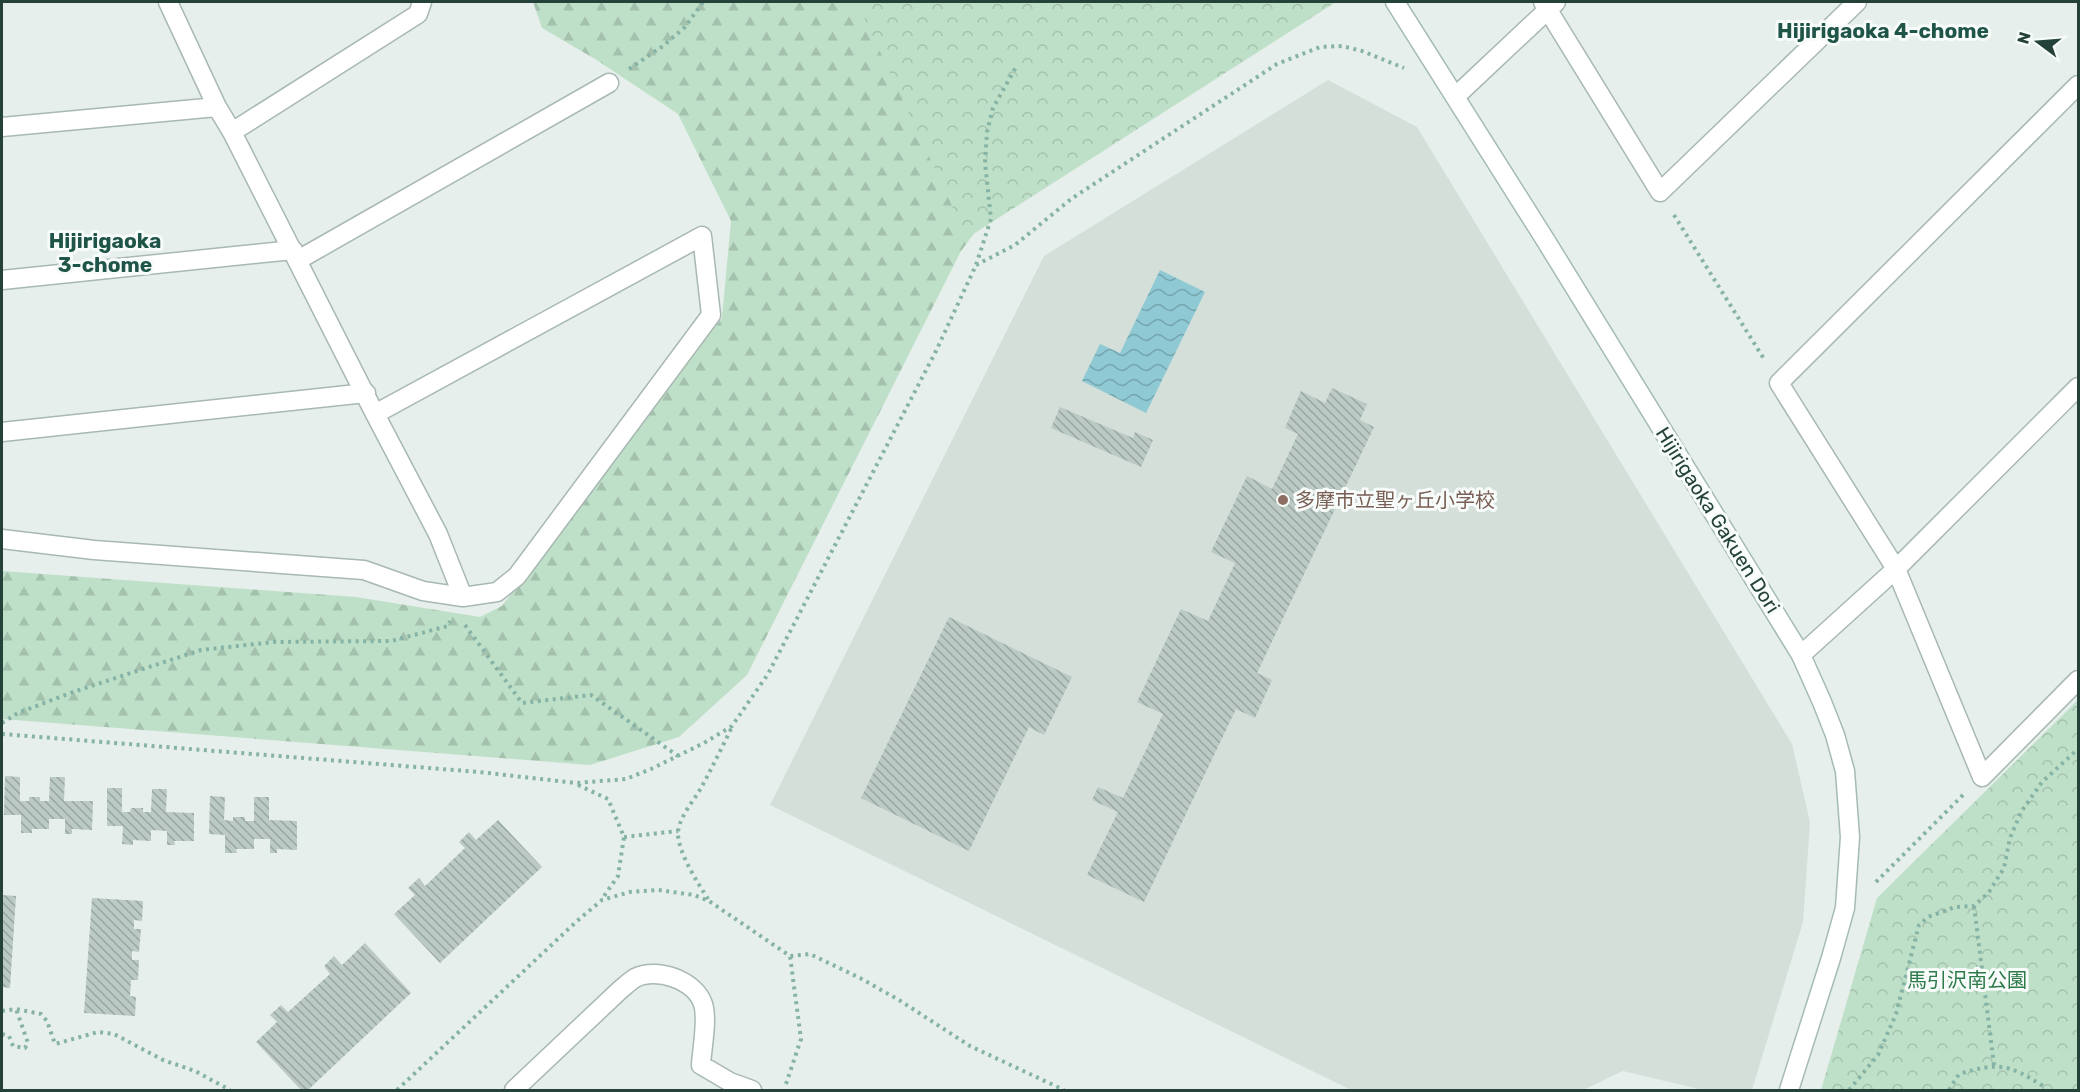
<svg xmlns="http://www.w3.org/2000/svg" width="2080" height="1092" viewBox="0 0 2080 1092" font-family="Rubik,'Noto Sans JP',sans-serif">
	<defs>
		<pattern id="forest-firs" width="22" height="20" patternUnits="userSpaceOnUse" patternTransform="scale(1.5)"><rect width="22" height="20" fill="#bfe0c8"/><path d="M5 1l3.5 6h-7zM16 11l3.5 6h-7z" fill="#a4c1ad"/></pattern>
		<pattern id="park-crowns" width="20" height="18" patternUnits="userSpaceOnUse" patternTransform="scale(1.5)"><rect width="20" height="18" fill="#bfe0c8"/><path d="M2 6a3 3 0 1 1 6 0M12 15a3 3 0 1 1 6 0" fill="none" stroke="#a4c1ad"/></pattern>
		<pattern id="water-waves" width="16" height="10" patternUnits="userSpaceOnUse" patternTransform="scale(1.5)"><rect width="16" height="10" fill="#8ec9d4"/><path d="M0 5q4-4 8 0t8 0" fill="none" stroke="#74a5ad"/></pattern>
		<pattern id="building-back-hatch" width="6" height="6" patternUnits="userSpaceOnUse" patternTransform="scale(1.5)"><rect width="6" height="6" fill="#bbcac4"/><path d="M-1 5l2 2M0 0l6 6M5-1l2 2" fill="none" stroke="#98a6a0"/></pattern>
	</defs>
	<rect width="100%" height="100%" fill="#e6efeb"/>
	<path fill="#d4dfda" d="M1328,80L1417,127L1792,744L1810,822L1803,922L1752,1090H1703L1623,1071L1583,1090H1351L770,805L1044,256Z"/>
	<path fill="url(#forest-firs)" d="M533,2H917L1030,159L961,251L747,675L679,737L590,765L2,719V571L356,597L480,617L502,606L722,318L731,221L678,114L595,59L542,28Z"/>
	<path fill="url(#park-crowns)" d="M857,2H1336L967,238Z
		M2078,700V1090H1821L1877,898Z"/>
	<path fill="url(#water-waves)" d="M1160,270L1205,292L1146,413L1082,381L1100,344L1120,353Z"/>
	<path fill="url(#building-back-hatch)" d="M1332,388L1367,404L1360,420L1374,427L1257,673L1272,680L1255,718L1236,709L1144,902L1087,875L1118,812L1092,800L1098,787L1123,798L1163,714L1137,702L1181,609L1208,621L1235,563L1211,552L1247,476L1272,489L1298,434L1285,428L1301,391L1325,403Z
		M1060,407L1133,438L1135,432L1153,440L1141,467L1051,428Z
		M949,617L1072,677L1044,735L1029,727L969,851L861,798Z
		M5,776L20,777V801H29V797H40V801H49L50,777H65L64,801H93L92,830L72,829V834H65V819H49V829H32V833H21V815H4Z
		M107,788H122V812H130L131,808H143V812H151L152,789H167L166,812L194,813V841H174L175,845H167V831L151,830V841L133,840V845L122,844L123,826H107Z
		M210,796L225,797L224,820L233,821V817H245V821H254V797H269V820L297,821V850L277,849V853H270V839H254V849H236L237,853H225V835L209,834Z
		M498,820L542,867L440,963L394,914L415,895L408,888L419,878L425,886L465,848L459,842L469,832L476,840Z
		M2,895L16,896L10,988L2,987Z
		M92,898L143,901L142,921L134,920V929H141L139,952L132,951V960H139L138,980H131L130,996L136,997L135,1016L84,1013Z
		M365,943L411,993L308,1090H301L256,1042L277,1022L270,1015L281,1005L288,1012L330,974L324,966L334,956L342,965Z"/>
	<g fill="none" stroke-linecap="round" stroke-linejoin="round">
		<g stroke="#a8b8b2" stroke-width="21">
			<path id="street" d="M168,2L217,107L232,132L375,414L438,534L463,597
				M1543,2L1660,192L1857,2
				M2078,85L1779,383L1896,569L1982,777L2078,680
				M1456,96L1556,2
				M2,127L217,107
				M232,132L418,14L422,2
				M298,260L609,83
				M2,280L293,250
				M2,432L366,393
				M2,539L94,550L364,570L423,591L463,597L497,592L517,576L711,315L702,236L375,414
				M1801,655L1896,569L2078,387
				M514,1090L620,990C625,986 630,981 635,978C657,967 695,980 703,1004C708,1019 702,1048 701,1065L730,1082L752,1090"/>
		</g>
		<g stroke="#a4bbb3" stroke-width="21">
			<path id="secondary" d="M1395,2L1546,241L1801,655L1822,702L1835,735L1845,771L1850,837L1845,908L1831,958L1789,1090"/>
		</g>
		<path stroke="#86b3a5" stroke-width="4" stroke-dasharray="3 4.5" stroke-linecap="butt" d="M629,69L663,46L685,27L703,2
			M1674,215L1764,359
			M976,265L1015,245L1071,199L1277,64L1320,47L1342,46L1362,51L1404,68
			M465,625L522,703L591,695L678,756
			M2,723L18,713L73,692L201,650L274,642L391,641L448,626L450,621
			M2,734L479,772L576,783L626,779L651,769L704,743L732,726L768,674L936,351L976,265L991,219L985,163L987,132L993,108L1016,67
			M578,785L608,799L624,837L618,876L602,899
			M624,837L678,831
			M1876,882L1964,794
			M708,899C698,883 678,853 678,833C679,817 693,802 701,788C712,768 722,747 732,727
			M1974,906L1994,1065
			M2,1011L16,1009L41,1014L47,1021L55,1044L98,1032L114,1034L163,1060L195,1071L230,1090
			M2,1034L9,1036L13,1046L25,1048L28,1043L16,1009
			M786,1084L801,1039L790,956
			M397,1090L577,921L602,900L630,892L658,890L694,895L709,901L790,956L810,954L860,978L899,1000L970,1046L1064,1090
			M1849,1090L1878,1055L1896,1014L1919,925L1928,917L1955,907L1974,906L1989,892L2004,868L2010,838L2021,812L2042,782L2078,749
			M1949,1090L1959,1074C1999,1062 2008,1064 2043,1086L2044,1090"/>
		<use href="#street" stroke="#fff" stroke-width="18"/>
		<use href="#secondary" stroke="#fff" stroke-width="18"/>
	</g>
	<circle fill="#8d6e63" stroke="#f7fbf9" stroke-width="2" cx="1283" cy="500" r="6"/>
	<g text-anchor="middle" dominant-baseline="central" stroke-width="6" stroke-linejoin="round" paint-order="stroke">
		<g font-size="20" fill="#785e54" stroke="#f7fbf9" text-anchor="start">
			<text x="1295" y="500">多摩市立聖ヶ丘小学校</text>
		</g>
		<g font-size="20" fill="#24423a" stroke="#f7fbf9">
			<text transform="translate(1718 520) rotate(58)">Hijirigaoka Gakuen Dori</text>
		</g>
		<g font-size="20" fill="#2d7a4b" stroke="#f7fbf9">
			<text x="1967" y="980">馬引沢南公園</text>
		</g>
		<g font-size="21" font-weight="bold" fill="#1f5548" stroke="#f7fbf9">
			<text x="1883" y="30">Hijirigaoka 4-chome</text>
			<text x="105" y="240">Hijirigaoka<tspan x="105" dy="24">3-chome</tspan></text>
		</g>
	</g>
	<rect width="2080" height="1092" fill="none" stroke="#24423a" stroke-width="6"/>
	<g transform="translate(2038 42) rotate(286)" stroke="#f7fbf9" stroke-width="4.5" paint-order="stroke">
	<path d="M0-4.5L10 22L0 15L-10 22Z" fill="#24423a"/>
	<text y="-9" font-size="16" font-weight="bold" text-anchor="middle" fill="#24423a">N</text>
	</g>
</svg>
